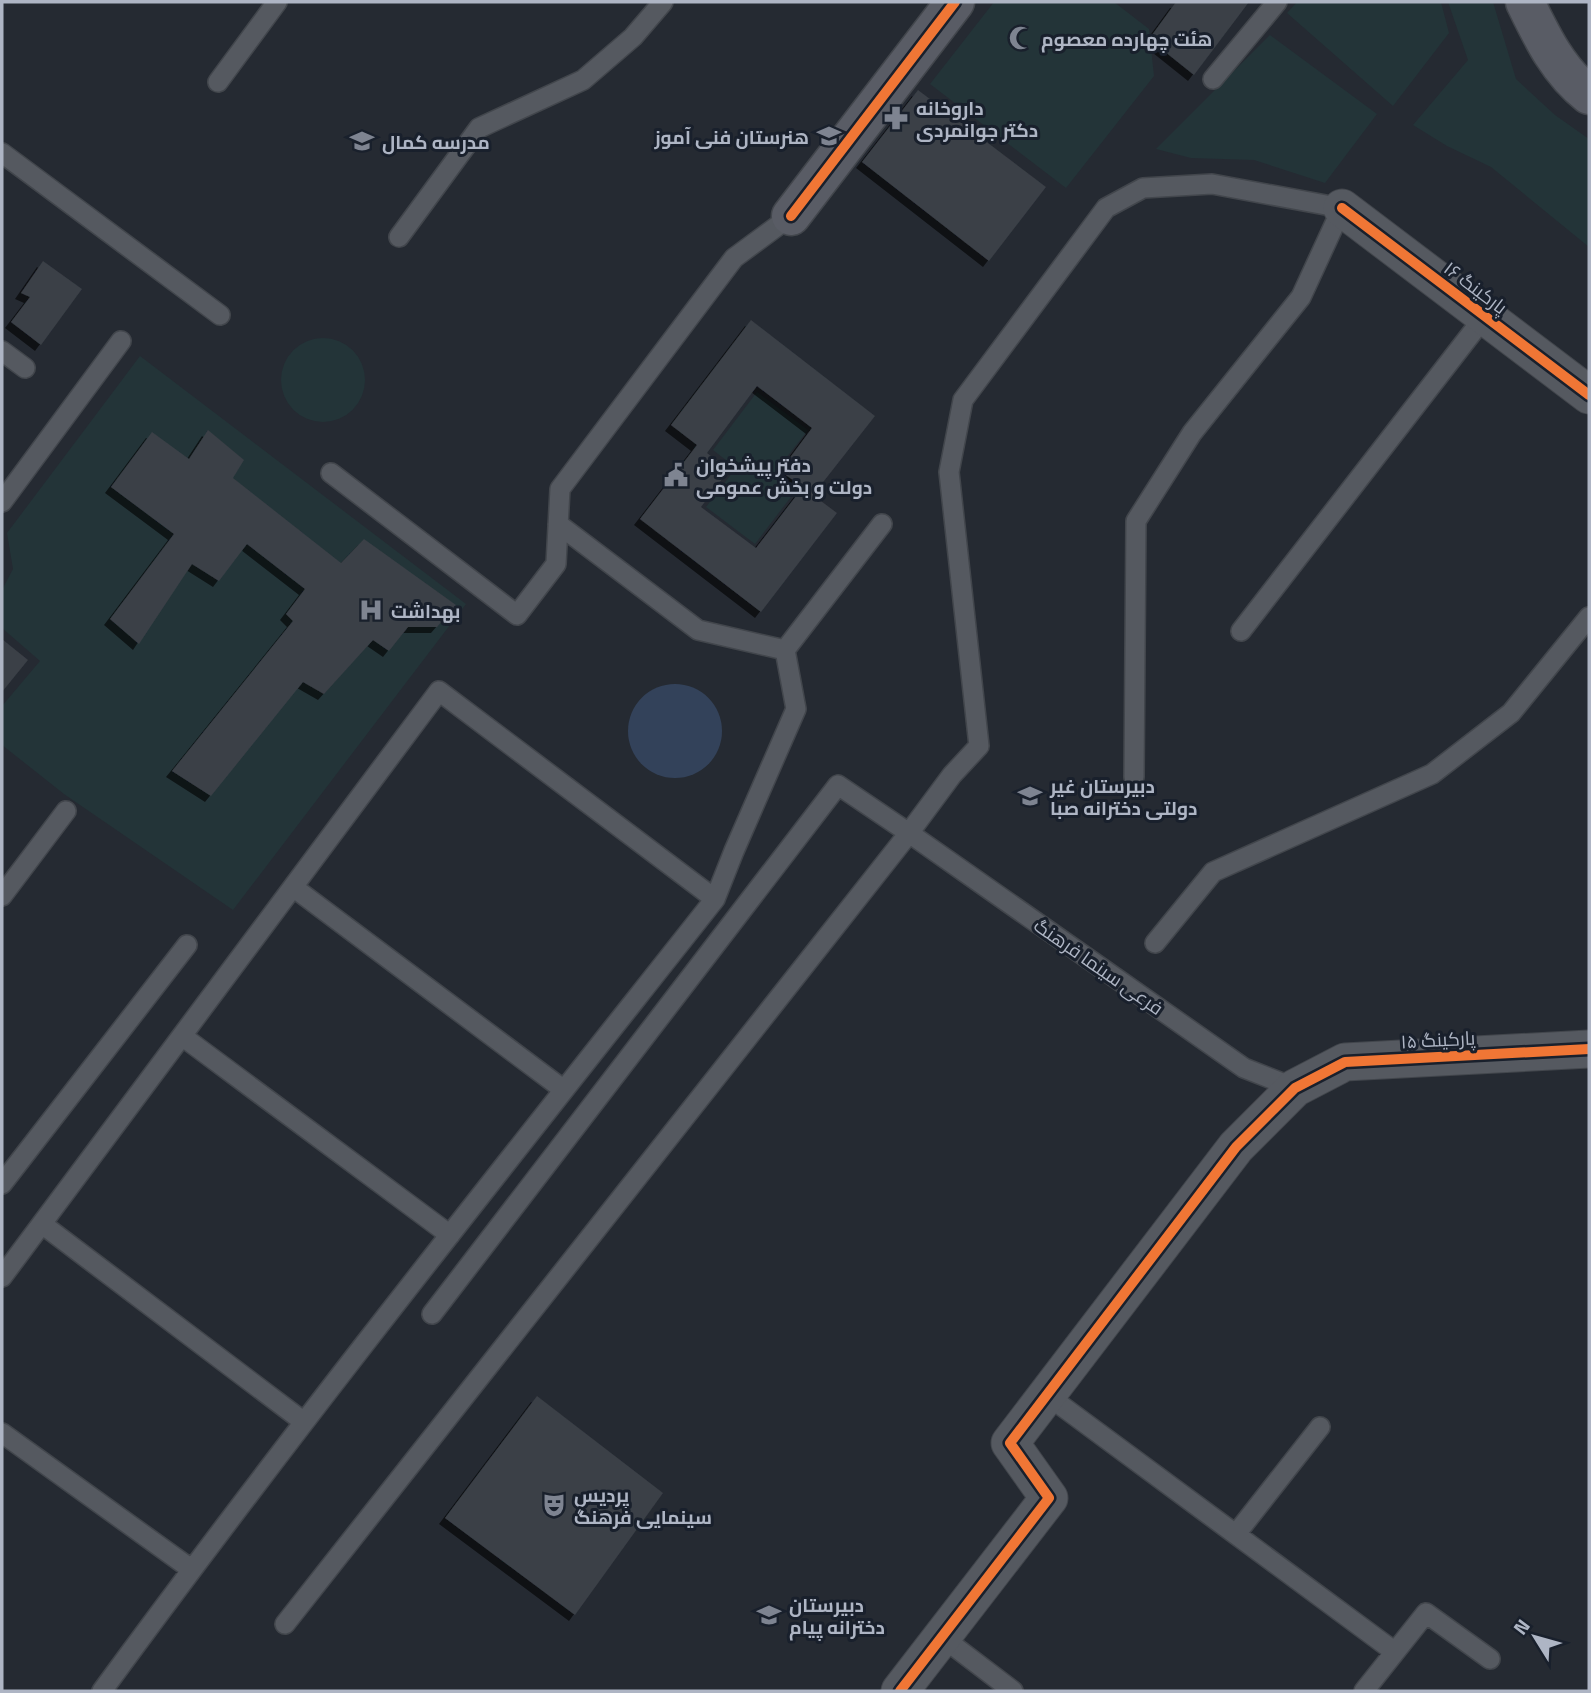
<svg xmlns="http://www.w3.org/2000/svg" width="1591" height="1693" viewBox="0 0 1591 1693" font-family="'Titillium Web',Cairo,sans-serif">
	<defs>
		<filter id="shadow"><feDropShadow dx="-6" dy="6" stdDeviation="0" flood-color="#0009"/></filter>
	</defs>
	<rect width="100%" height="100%" fill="#252a32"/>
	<path fill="#233438" d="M994,2H1114L1149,29L1154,76L1066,188L930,84Z
		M1297,2H1441L1449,33L1393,106L1287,13Z
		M1448,2H1493L1516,79L1555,115L1589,139V247L1491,167L1447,146L1413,125L1468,60Z
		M1270,35L1377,114L1325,183L1254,160L1191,158L1156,149Z
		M281 380a42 42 0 1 1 84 0a42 42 0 1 1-84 0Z
		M140,356L466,604L233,910L64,794L2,745V706L40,661L2,628V590L13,569L7,533Z
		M757,392L808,430L775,472L797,489L755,544L706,507L736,468L713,450Z"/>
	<path fill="#33425a" d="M628 731a47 47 0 1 1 94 0a47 47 0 1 1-94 0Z"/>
	<path fill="#3a3f46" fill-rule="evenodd" filter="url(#shadow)" d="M1176,2H1249L1194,75L1149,39Z
		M918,90L1046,187L989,261L862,162Z
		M43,261L82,289L41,345L11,322L30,297L21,293Z
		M751,320L875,416L813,495L837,513L761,612L640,519L697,445L671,425ZM757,386L812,428L780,471L803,487L756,548L701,507L729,470L707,453Z
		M208,430L244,460L233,478L341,563L364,539L456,605L437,627H408L389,651L373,640L324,694L303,682L211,796L172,771L293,621L286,614L305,589L247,544L219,581L192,564L139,644L110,619L174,534L111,487L152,432L189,459Z
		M2,639L28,660L2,692Z
		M537,1396L663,1493L575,1615L445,1518Z"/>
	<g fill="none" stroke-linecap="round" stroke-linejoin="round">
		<g stroke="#42464c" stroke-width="22">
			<path id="lane" d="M1213,79L1277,2
				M218,82L277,2
				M2,153L220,315
				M399,237L479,128L583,80L633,37L663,2
				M2,351L25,368
				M331,473L517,615L556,564L560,489L734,258L791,216
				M2,502L121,341
				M558,524L698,630L785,650
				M1241,631L1485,316
				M293,887L564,1090
				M2,896L66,811
				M1155,943L1213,872L1432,774L1511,713L1589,617
				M182,1036L450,1235
				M2,1184L187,945
				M42,1224L304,1422
				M2,1277L439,691L715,899
				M432,1314L838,785L909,833L1244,1068L1295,1088
				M1047,1395L1395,1652
				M2,1433L191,1569
				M1236,1534L1320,1427
				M285,1624L909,833L952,775L979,746L949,472L963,400L1106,208L1143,188L1212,184L1342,208L1301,297L1192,433L1136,521L1134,777
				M942,1637L1013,1691
				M102,1691C299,1422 508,1161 715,899L734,851L796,709L785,650L882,524
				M1364,1691L1426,1613L1490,1659"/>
		</g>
		<g stroke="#42464c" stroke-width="39">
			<path id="street" d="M1342,208L1589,395
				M900,1691L1049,1498L1010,1443L1236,1147L1295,1088L1345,1062L1589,1049"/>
		</g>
		<g stroke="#42464c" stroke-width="41">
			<path id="secondary" d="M1525,2C1542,37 1558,71 1589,95
				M791,216L955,2"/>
		</g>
		<use href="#lane" stroke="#555960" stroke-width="19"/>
		<use href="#street" stroke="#555960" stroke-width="37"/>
		<use href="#secondary" stroke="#595c65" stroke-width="38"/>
		<g stroke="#19202c" stroke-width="15">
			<path id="cycleway" d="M1342,208L1589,395
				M791,216L955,2
				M900,1691L1049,1498L1010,1443L1236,1147L1295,1088L1345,1062L1589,1049"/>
		</g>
		<use href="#cycleway" stroke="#f07635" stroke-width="10"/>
	</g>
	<defs>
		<g id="mosque-bare" transform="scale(1.89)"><path d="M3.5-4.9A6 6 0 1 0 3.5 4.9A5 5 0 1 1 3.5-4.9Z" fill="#7e8491" stroke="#19202c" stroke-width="2.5" paint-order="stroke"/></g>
		<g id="pharmacy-bare" transform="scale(1.89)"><path d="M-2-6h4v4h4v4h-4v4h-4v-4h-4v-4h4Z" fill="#7e8491" stroke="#19202c" stroke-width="2.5" paint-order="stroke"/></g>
		<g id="school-bare" transform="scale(1.89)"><path d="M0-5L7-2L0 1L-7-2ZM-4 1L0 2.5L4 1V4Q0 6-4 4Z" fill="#7e8491" stroke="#19202c" stroke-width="2.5" paint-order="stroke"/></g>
		<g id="civic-bare" transform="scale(1.89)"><path d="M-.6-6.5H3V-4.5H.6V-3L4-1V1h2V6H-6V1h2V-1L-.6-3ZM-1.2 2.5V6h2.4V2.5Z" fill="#7e8491" stroke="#19202c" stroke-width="2.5" paint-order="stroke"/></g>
		<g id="hospital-bare" transform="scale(1.89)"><path d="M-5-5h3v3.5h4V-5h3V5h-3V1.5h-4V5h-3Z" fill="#7e8491" stroke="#19202c" stroke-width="2.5" paint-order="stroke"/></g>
		<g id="theatre-bare" transform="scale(1.89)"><path d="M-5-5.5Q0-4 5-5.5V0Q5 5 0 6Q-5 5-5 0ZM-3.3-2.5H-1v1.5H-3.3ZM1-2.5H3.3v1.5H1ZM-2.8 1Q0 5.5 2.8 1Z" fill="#7e8491" stroke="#19202c" stroke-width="2.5" paint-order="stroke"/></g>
	</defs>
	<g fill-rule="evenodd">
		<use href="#mosque-bare" x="1021" y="38"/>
		<use href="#pharmacy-bare" x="896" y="118"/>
		<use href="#school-bare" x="829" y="136"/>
		<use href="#school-bare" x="362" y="141"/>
		<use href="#civic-bare" x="676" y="475"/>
		<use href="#hospital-bare" x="371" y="610"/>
		<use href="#school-bare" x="1030" y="796"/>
		<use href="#theatre-bare" x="554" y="1505"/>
		<use href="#school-bare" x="769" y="1615"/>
	</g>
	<g text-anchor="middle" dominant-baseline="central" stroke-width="6" stroke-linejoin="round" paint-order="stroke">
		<g font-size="19" font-weight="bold" fill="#aeb5c4" stroke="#19202c" text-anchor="start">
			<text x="1041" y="38">هئت چهارده معصوم</text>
			<text x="916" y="107">داروخانه<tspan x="916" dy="22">دکتر جوانمردی</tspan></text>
			<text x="809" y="136" text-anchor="end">هنرستان فنی آموز</text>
			<text x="382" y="141">مدرسه کمال</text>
			<text x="696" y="464">دفتر پیشخوان<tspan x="696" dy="22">دولت و بخش عمومی</tspan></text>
			<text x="391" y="610">بهداشت</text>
			<text x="1050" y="785">دبیرستان غیر<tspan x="1050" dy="22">دولتی دخترانه صبا</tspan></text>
			<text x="574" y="1494">پردیس<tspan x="574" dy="22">سینمایی فرهنگ</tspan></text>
			<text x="789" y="1604">دبیرستان<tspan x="789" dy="22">دخترانه پیام</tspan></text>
		</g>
		<g font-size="19" fill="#aeb5c4" stroke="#19202c">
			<text transform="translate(1476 287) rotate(37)">پارکینگ ۱۶</text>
			<text transform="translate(1099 966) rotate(35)">فرعی سینما فرهنگ</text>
			<text transform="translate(1438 1039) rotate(-3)">پارکینگ ۱۵</text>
		</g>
	</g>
	<rect width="1591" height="1693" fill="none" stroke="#aeb5c4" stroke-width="7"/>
	<g transform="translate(1535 1637) rotate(307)" stroke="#19202c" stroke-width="5" paint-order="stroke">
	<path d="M0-5L12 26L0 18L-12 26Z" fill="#aeb5c4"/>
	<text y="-10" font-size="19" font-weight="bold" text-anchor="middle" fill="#aeb5c4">N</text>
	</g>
</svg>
